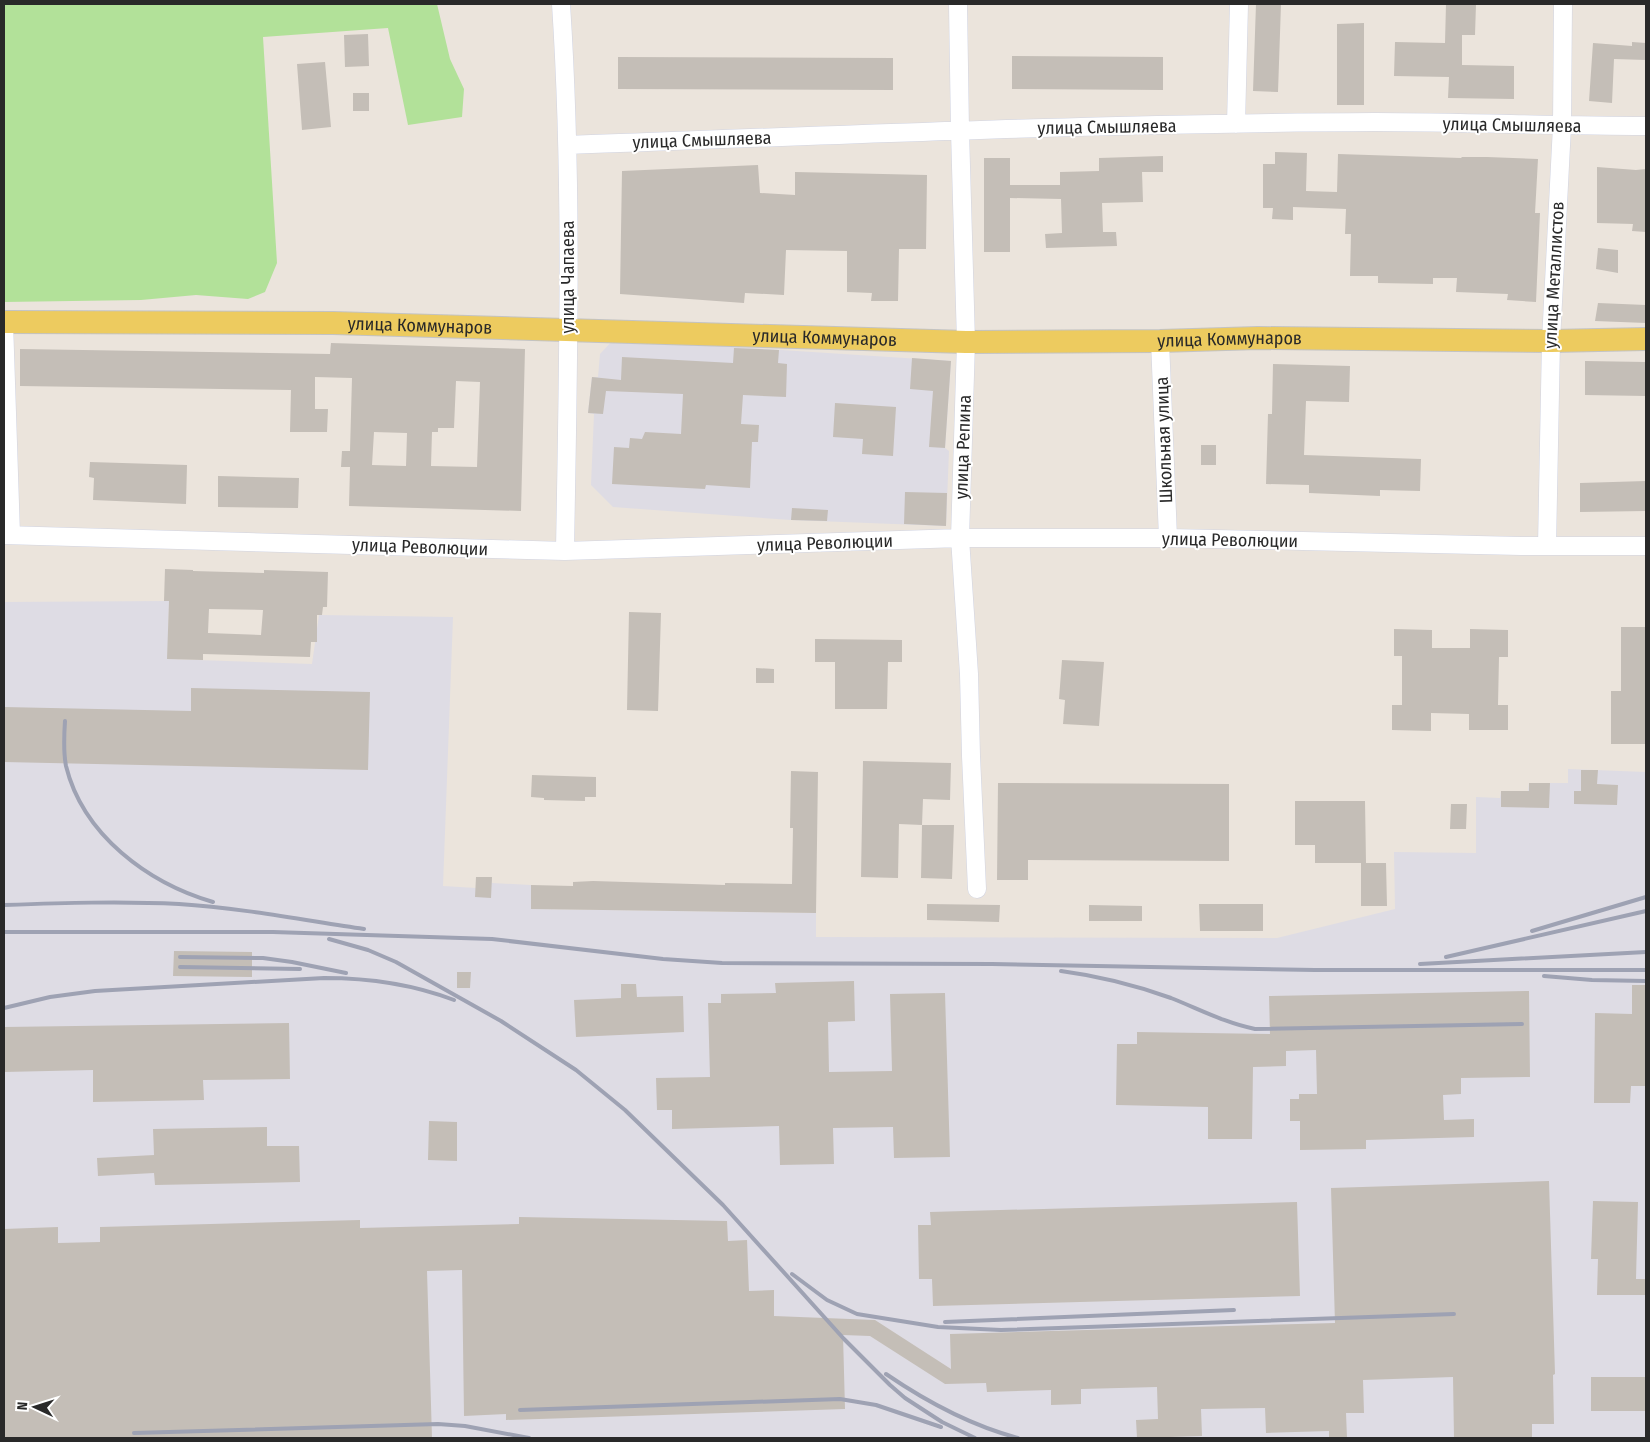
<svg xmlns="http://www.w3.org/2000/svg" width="1650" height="1442" viewBox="0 0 1650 1442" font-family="'Fira Sans Condensed',sans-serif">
	<rect width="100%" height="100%" fill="#ebe4dc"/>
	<path fill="#dedce4" d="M614,339L951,361L945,448L949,451L946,526L791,520L613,507L591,485L594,414L588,413L592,377H598L600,354Z
		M169,601L168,659L312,664L319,615L453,617L443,886L476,888V877H492V883L531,885V909L816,913V937L1277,938L1395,909L1394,852L1476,853V797L1500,798L1501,791H1528L1529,783H1568V769L1646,772V1438H4V602Z"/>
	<path fill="#b2e199" d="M4,4H437L450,59L464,89L462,117L408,125L388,28L263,37L277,263L265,292L248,299L196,295L141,300L4,302Z"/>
	<path fill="#c4beb7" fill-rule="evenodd" d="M1256,4H1281L1278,92L1253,91Z
		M1446,4H1476L1475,35H1462V65L1514,66V99L1448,98L1449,77L1394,76L1395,42L1445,43Z
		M1364,23V105H1337V24Z
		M368,34L369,66L345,67L344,35Z
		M1632,42L1646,43V60L1614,59L1612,103L1589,101L1593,43L1632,46Z
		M1012,56L1163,57V90L1012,89Z
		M618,57L893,58V90L618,89Z
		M325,62L331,127L302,130L297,64Z
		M353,93H369V111H353Z
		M1275,152L1307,153L1306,191L1337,192L1338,154L1461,158L1462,157H1487L1538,159L1535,213H1540L1536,302L1507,300L1508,294L1456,292L1457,278H1433V284L1378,283V276H1350L1351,234H1345L1346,209L1293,207V220L1272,219L1273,208H1263V164H1275Z
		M1163,156V172H1142L1143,202L1102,203L1103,232H1116L1117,246L1046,248L1045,234L1062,233L1061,199L1010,198V252H984V158H1010V185H1060V172L1099,171V158Z
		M758,165L760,193L795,195V172L927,175L926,249H899L898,301H871L872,293L847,292V251L786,250L784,295L745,293L744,303L620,294L622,171Z
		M1597,167L1636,170L1646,169V232L1632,231L1633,224L1597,223Z
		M1598,248L1618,250V273L1596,269Z
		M1598,303L1646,305V323L1595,321Z
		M331,343L525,349L521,511L349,506L350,467H341L342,451H350L352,378L315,377V409H328L327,432H290L291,390L20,386V349L330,354ZM456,381L480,382L477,467L431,466L432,432H438V428H454ZM374,432L407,433L406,466L372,465Z
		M734,348L779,350L778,363L787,364L786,397L743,395L741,424L759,425L758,442H752L750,488L706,485L705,489L612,484L614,447L629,448L630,438L642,439L645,432L681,434L683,394L606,391L603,414L588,413L592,377L621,380L622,357L733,363Z
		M912,358L951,361L945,448L929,447L933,391L910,389Z
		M1585,361L1646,362V396L1585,395Z
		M1273,364L1350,366L1349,402L1306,401L1304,455L1421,459L1420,491L1380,490V496L1309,493V485L1266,484L1268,414H1272Z
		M835,403L896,407L893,456L862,454L863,439L833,437Z
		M1201,445H1216V465H1201Z
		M90,462L187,465L186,504L93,500L94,478L89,477Z
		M218,476L299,478L298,508L218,507Z
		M1646,481V511L1580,512V483Z
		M905,492L947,493L946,526L904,524Z
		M792,508L828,510L827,521L791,520Z
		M165,569L193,570V571L264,573V570L328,572L327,607H323L322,615H317V642H311L310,657L203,654V660L167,659L169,601H164ZM209,609L263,610L261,635L208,633Z
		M629,612L661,613L658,711L627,710Z
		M1621,627H1646V744H1611V691H1621Z
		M1394,629L1432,630V648H1470V629L1508,630V657H1499L1498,705H1508V730H1469V714L1431,713V731L1392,730V705H1402V656H1394Z
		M815,639L902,640V662H888L887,709H835V662H815Z
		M1062,660L1104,662L1099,726L1063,724L1065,700L1059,699Z
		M756,668L774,669V683H756Z
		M191,688L370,692L368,770L4,762V707L191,711Z
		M863,761L951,763L950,800L923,799L922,825L899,824L898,878L861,877Z
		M1581,770H1598L1597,784L1618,785L1617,805L1574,804V791H1581Z
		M791,771L818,772L816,913L531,909V885L573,886V882L593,881L725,885V883L792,884L793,828H790Z
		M532,775L596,777V797H585V801L544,800V798L531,797Z
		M998,783L1229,784V861L1028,860V880H997Z
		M1529,783H1550L1549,808L1501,807V791H1529Z
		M1295,801H1365L1366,863H1386L1387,906H1361V863H1315V845H1295Z
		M1451,804H1467L1466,829H1450Z
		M922,825H954L952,879L921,878Z
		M476,877H492L491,898L475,897Z
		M927,904L1000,905L999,922L927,920Z
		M1199,904H1263V931H1200Z
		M1089,905L1142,906V921H1089Z
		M174,951L252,952V977L173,976Z
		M457,972H471L470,988H457Z
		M854,981L855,1021L828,1022L829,1072L892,1071L890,994L945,993L950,1157L894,1158L893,1127L833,1128L834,1164L780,1165L779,1126L672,1129V1110H657L656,1078L710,1077L708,1003H721V994L776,993L775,983Z
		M621,984H636L637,997L683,996L684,1032L576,1037L574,1000L621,998Z
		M1632,985H1646V1086H1631L1630,1103H1594L1595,1013L1632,1014Z
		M1529,991L1530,1077L1461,1078V1094L1443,1095L1444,1120L1474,1119V1137L1366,1140V1149L1300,1150V1121H1290V1099H1299V1094H1317L1316,1050L1286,1051V1066L1253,1067L1252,1139H1208V1107L1116,1105L1117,1044H1137V1032L1270,1034L1269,996Z
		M289,1023L290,1079L203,1080L204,1100L93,1102V1070L4,1072V1027Z
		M429,1121L457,1122V1161L428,1160Z
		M267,1127V1146H299L300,1182L155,1185L154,1173L98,1176L97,1158L154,1155L153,1129Z
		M1549,1181L1555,1374L1553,1375L1554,1424H1532V1438H1454L1453,1377L1363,1380L1364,1413H1346L1347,1438H1329V1431L1266,1433L1265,1408L1201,1409L1202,1436L1137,1438L1136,1420L1158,1419L1157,1387L1081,1389V1404L1051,1405V1390L987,1392L986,1383L945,1384L870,1336L843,1335L845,1409L506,1420V1414L464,1416L462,1270L427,1271L432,1438H4V1229L58,1227V1243L100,1242V1227L360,1220V1228L519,1224V1217L727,1221L728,1241L747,1240L749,1291L774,1290V1316L875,1320L951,1369L950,1334L1335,1323L1331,1188Z
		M1593,1201L1638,1202L1636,1279H1646V1295H1597L1598,1259H1591Z
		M1297,1202L1300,1296L933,1306L932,1279H919L918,1225H931L930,1212Z
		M1591,1377H1646V1411H1591Z"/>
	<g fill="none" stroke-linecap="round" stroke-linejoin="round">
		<g stroke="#d1d4e2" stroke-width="19">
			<path id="minor" d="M561,4C573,186 568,369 565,551
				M958,4L960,131L966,342L960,538L969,674L971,756L977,889
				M1236,124L1239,4
				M568,145C837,135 1106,123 1375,122C1466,122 1556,126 1646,126
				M4,322L11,535
				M1160,341L1168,538
				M4,535L565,551L960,538H1168L1521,546H1646
				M1547,546L1551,341L1562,126L1563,4"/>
		</g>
		<g stroke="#c3c3c3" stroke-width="24">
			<g id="major">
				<path id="s1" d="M4,322L333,323L966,342L1160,341L1258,338L1551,341L1646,339"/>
			</g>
		</g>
		<use href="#minor" stroke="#fff" stroke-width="18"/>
		<use href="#major" stroke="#edcb5f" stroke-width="22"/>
		<path stroke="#9ea2b3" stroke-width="4" d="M65,721C64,736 63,751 66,766C83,835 148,883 213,902
			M4,905C62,903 121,901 179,904C241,908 303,920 364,929
			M1532,931L1646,897
			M4,932H273L492,939L663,959L722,963L992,964L1315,970H1646
			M329,939L368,950L396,962L501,1021L576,1070L625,1110L723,1205L844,1339L890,1385L905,1398L942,1422L975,1438
			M180,957L263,958L292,962L346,973
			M1446,957L1646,911
			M1420,964L1646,952
			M180,967L300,969
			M1061,971C1099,976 1135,985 1171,998C1199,1009 1225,1023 1255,1029L1522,1024
			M1544,976L1592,980L1646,981
			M4,1008L50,997L95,991L324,978C368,978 412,984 454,1000
			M792,1274L827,1300L857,1314L938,1327L1001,1330L1454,1314
			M945,1322L1234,1310
			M886,1374C927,1402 969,1425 1018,1438
			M520,1410L840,1399L876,1405L941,1427
			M134,1433L438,1424L465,1426L529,1438"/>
	</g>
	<g text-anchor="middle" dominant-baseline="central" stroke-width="4" stroke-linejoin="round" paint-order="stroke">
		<g font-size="18" fill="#292929" stroke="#fff">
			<text transform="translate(1512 125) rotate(1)">улица Смышляева</text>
			<text transform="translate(1107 127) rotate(-1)">улица Смышляева</text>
			<text transform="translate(702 140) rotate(-2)">улица Смышляева</text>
			<text transform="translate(1554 275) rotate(-87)">улица Металлистов</text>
			<text transform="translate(568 277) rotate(-90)">улица Чапаева</text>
			<text stroke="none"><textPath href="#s1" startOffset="416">улица Коммунаров</textPath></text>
			<text stroke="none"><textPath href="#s1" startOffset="821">улица Коммунаров</textPath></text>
			<text stroke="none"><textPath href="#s1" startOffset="1226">улица Коммунаров</textPath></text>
			<text transform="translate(1164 440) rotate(-92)">Школьная улица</text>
			<text transform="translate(963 447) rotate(-88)">улица Репина</text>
			<text transform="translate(1230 540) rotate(1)">улица Революции</text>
			<text transform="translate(825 543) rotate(-2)">улица Революции</text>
			<text transform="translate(420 547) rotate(2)">улица Революции</text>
		</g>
	</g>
	<rect width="1650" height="1442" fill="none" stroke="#292929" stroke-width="10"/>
	<g transform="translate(35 1407) rotate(274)" stroke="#ffffff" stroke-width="4" paint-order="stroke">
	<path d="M0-4L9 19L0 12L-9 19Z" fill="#292929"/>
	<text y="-8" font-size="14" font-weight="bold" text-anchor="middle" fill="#292929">N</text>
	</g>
</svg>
